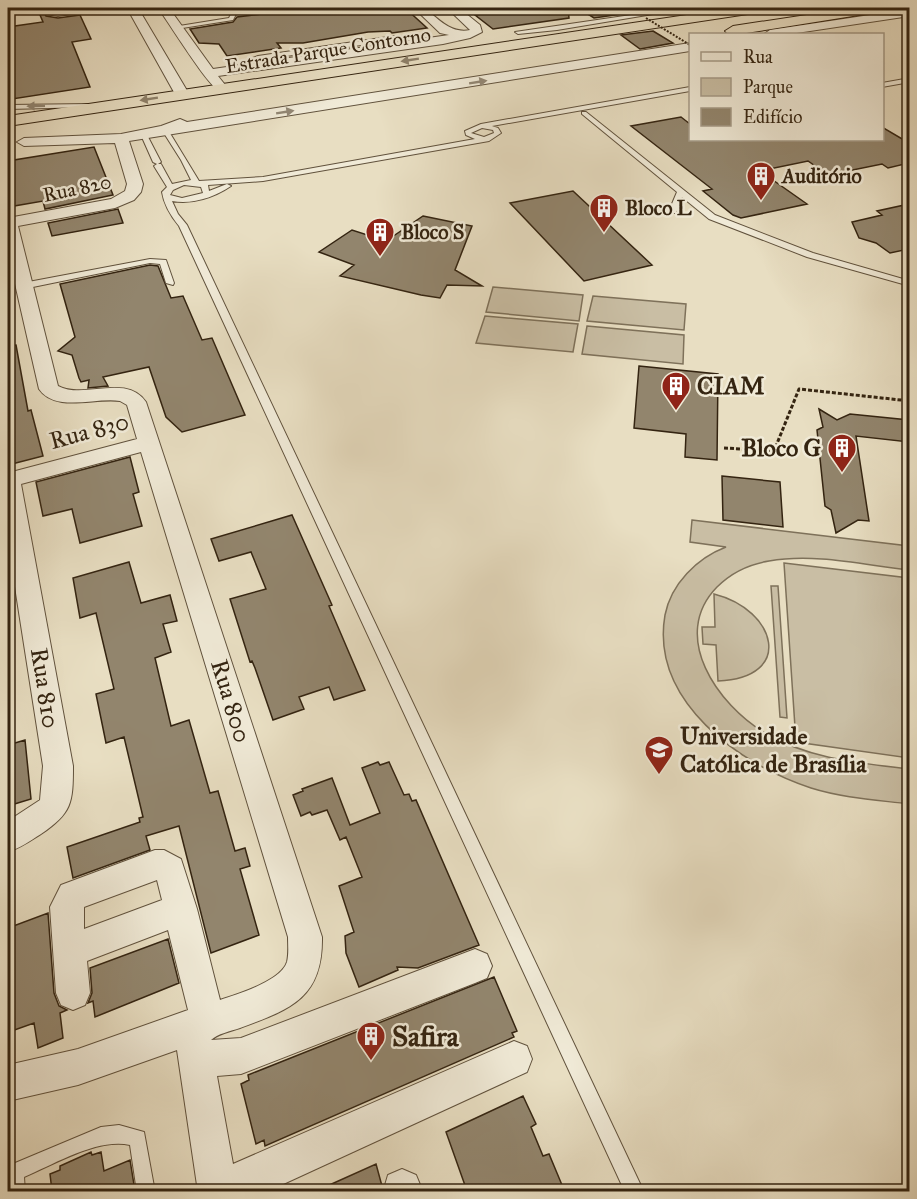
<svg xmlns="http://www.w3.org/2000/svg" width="917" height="1199" viewBox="0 0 917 1199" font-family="'IM FELL Great Primer',serif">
	<rect width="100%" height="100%" fill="#e8dec2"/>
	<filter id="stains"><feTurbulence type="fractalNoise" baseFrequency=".00333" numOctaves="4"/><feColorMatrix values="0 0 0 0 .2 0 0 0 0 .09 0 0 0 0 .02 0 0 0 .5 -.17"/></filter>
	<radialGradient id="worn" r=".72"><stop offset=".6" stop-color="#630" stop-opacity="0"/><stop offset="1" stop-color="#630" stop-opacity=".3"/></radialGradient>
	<path fill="#c9bea4" stroke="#7e715a" stroke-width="1.5" d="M493,287L583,295L579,321L486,312Z
		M593,296L686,304L684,330L587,321Z
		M485,316L578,324L573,352L476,343Z
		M587,326L684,335L683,364L582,354Z
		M692,520L909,546V570C864,565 815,553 769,561C750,564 731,573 717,587C669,636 718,705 765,733C809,759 859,763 909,769V804C877,800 843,798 811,788C740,765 650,701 665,615C671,584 697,558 726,547L690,542Z
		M784,563L909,578V758L796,742Z
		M771,586H778L787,718L780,717Z
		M714,594C777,610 795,678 718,681L716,645L703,644L702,627H715Z"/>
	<path fill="#92856d" stroke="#342411" stroke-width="1.5" d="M37,8H41L46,16L58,18L80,15L91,39L72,42L90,87L12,99L8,86V27L43,22Z
		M273,8H405L427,28L392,33L390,31L368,32L303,43H277L281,48L227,56L219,44L199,43L190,29L233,22L237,17L277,12Z
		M527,8H568L569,18L493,29L475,15Z
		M578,8H664L594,18Z
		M653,31L673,43L640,49L621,35Z
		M681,117L690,124V140H882V127L909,143V163L888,168L882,164L828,175L808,161L760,171L807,204L741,218L733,215L703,191L712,189L631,126Z
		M94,147L113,195L45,209L43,201L8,207V161Z
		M573,191L652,265L584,281L510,203Z
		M909,204V249L890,253L876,243L859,238L852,222L882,215L877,211Z
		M118,209L123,223L52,236L48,223Z
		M423,216L472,226L455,270L482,286L447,285L440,298L421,295L340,276L354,265L319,252L352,230L386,241Z
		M150,265L158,266L171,298L183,296L202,340L212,338L245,415L182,432L166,417L149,367L103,377L108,386L88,388L89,380L81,382L79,378L72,355L58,351L75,337L60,284Z
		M16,345L28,411L31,410L43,456L8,465V346Z
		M639,366L718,374L717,460L685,457L686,434L634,428Z
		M819,409L837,420L850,414L909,420V442L856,436L869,521L858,520L836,533L831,510L825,506L817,430L823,427Z
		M130,457L139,492L133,494L142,526L80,543L72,509L43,516L36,482Z
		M722,476L780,482L783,527L723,520Z
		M292,515L332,605L329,606L365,690L334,700L329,687L299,697L304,709L273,720L255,668L252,661L250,662L230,599L266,589L251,552L219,561L211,539Z
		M129,562L141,603L170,595L177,621L163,624L171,652L155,658L171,726L189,720L210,793L218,791L235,851L245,848L250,866L240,869L259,935L211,953L179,826L146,836L150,850L73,878L67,847L140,822L139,818L143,817L124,737L106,743L96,694L114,689L96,613L80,618L73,578Z
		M25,740L31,799L8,806V745Z
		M378,762L380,765L389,762L404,795L409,794L412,801L416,800L479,945L418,968L397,967L398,970L359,987L346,953L345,936L354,932L339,886L362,877L346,837L340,840L327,810L312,815L310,812L301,816L293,795L303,791L302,789L332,778L350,825L380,813L362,768Z
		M48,913L54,993L59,1006L67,1010L60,1013L63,1038L38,1048L34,1023L9,1032L8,928Z
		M168,939L179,983L95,1017L93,1001L88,1003L92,993L90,968Z
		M494,977L517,1031L512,1033L514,1037L265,1146L264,1140L256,1144L241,1084L249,1080L248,1075Z
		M523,1096L536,1124L531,1127L543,1156L549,1154L562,1185L547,1191H467L446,1132Z
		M91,1152L92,1155L101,1152L104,1171L130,1160L135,1191H52L50,1174L60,1170V1166Z
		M376,1164L382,1186L381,1191H316Z"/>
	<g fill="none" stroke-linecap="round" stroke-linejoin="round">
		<g stroke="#61523d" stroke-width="2">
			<path id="lane" d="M43,8H48L50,12H58L112,8L58,16L46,14Z
				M241,8H248L237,12L233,20L176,29L173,27L229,18L233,10Z
				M679,8H689L557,30L518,34L515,32Z
				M395,36H409L424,42L421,44L408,40H395L259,60L249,63L246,68L241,67L245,61L258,56Z
				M910,78V82L882,87V83Z
				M690,87V91L492,126L498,128L501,133L489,141L263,181L208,185L209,191L227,184L231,186C215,197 192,205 172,201L178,214L187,225L644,1192H625L179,226C171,216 164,205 162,192L167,187L154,166L157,164L153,162L141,135L144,133L147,135L161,162L158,164H161L172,184L191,180L181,160L162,130L165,128L168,130L199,181L263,177L475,139L466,135L465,131L481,124ZM482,128L493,130L494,133L484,137L471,133ZM184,185L201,187L203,193L182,198L170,195L173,190Z
				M90,104L92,105V107L8,109V105Z
				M582,112H586L715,215L813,253L910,281V286L807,257L709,219L682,197L676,213H670L669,211L677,192L582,114Z
				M150,259L166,260L174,283L173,285L166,283L160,264L150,263L23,289L19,286L23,283Z
				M119,1125L144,1132L155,1192H137L130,1145C97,1138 55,1164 24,1177L25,1192H8V1166L101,1127Z"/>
		</g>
		<g stroke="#61523d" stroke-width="2">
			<path id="street" d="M127,8H138L189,94L187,97L182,98L175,94Z
				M158,8H169L213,69L449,35L440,33L414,8H425C438,19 451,34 470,30L447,8H459L480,25L482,32L470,38L443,44L218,76L226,86L219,90C209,88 168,21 158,8Z
				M910,9V16L790,34H764L770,30Z
				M690,43V51L129,141L143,184L141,192L134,200L115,208L18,226L58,386C84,400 126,373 146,402L322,937C323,998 291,1009 240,1028C231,1031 217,1034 211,1040L241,1038L475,949L487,954L492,966L487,978L475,983L241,1074L217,1076L233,1164L514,1041L527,1046L532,1059L527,1072L266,1192H198L177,1050L78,1085L8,1101V1065L78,1049L188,1010L168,930L87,961L90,993L85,1005L73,1010L61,1005L56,993L50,907L61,885L155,850H164L181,859L197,909L220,1000C238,994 281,981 287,962C289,954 288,945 288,937L141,452L21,484L73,766C73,803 72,813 41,834C30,841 20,848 8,852V821L40,800L43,766L8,542V473L137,439L127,405L120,401C96,397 55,413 39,389L8,253V218L111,199L125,191L127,184L115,143L24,146L17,142L24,138L121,134L161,126L180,119L187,122ZM157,880L162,900L84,929V907Z
				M402,1169L416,1175L423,1192H383L388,1175Z"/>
		</g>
		<g stroke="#342411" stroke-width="2">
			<path id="highway" d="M734,8H768L761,12L8,126V116Z
				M853,8H885L878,12L740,34H728L725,31L733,26Z"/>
		</g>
		<path stroke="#342411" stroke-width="3" stroke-dasharray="4 2" stroke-linecap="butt" d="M724,448L774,451L799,389L910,401"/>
		<use href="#lane" fill="#f0ead7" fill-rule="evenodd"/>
		<use href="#street" fill="#f0ead7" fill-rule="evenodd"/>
		<use href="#highway" fill="#e8dec2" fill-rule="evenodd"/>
		<path stroke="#342411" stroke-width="2" stroke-dasharray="2 1.5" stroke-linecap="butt" d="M646,18L690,45"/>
	</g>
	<defs><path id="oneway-solid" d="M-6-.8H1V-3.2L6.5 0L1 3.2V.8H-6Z" transform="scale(1.5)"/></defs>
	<g fill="#8e816a">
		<use href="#oneway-solid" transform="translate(410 60) rotate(171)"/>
		<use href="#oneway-solid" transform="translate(149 99) rotate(171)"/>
	</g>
	<g fill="#928774">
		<use href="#oneway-solid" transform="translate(478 82) rotate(-9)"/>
		<use href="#oneway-solid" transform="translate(36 106) rotate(179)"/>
		<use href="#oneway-solid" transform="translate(285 112) rotate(-9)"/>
	</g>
	<defs>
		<g id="building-pin" transform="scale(1.5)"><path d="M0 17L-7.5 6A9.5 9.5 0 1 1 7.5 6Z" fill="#8f2418" stroke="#f0ead7"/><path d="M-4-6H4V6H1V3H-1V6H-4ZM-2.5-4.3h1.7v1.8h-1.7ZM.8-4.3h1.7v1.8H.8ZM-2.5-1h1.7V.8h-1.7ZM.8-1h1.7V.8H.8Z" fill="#fff"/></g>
		<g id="university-pin" transform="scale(1.5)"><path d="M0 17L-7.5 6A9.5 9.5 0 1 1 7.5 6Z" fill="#8f2418" stroke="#f0ead7"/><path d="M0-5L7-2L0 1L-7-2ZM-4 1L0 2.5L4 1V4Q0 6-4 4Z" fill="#fff"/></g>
	</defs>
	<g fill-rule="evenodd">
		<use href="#building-pin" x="761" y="176"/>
		<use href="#building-pin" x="604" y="208"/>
		<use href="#building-pin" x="380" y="232"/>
		<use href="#building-pin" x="676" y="386"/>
		<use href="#building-pin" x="842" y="448"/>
		<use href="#university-pin" x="659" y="750"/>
		<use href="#building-pin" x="371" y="1036"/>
	</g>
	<g text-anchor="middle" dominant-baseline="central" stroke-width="5" stroke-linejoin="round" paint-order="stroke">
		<g font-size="20" fill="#342411" stroke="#f0ead7">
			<text transform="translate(328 50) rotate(-9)">Estrada Parque Contorno</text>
			<text transform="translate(77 188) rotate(-12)">Rua 820</text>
		</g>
		<g font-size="20" font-weight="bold" fill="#342411" stroke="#f0ead7" text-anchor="start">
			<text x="782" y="176">Auditório</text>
			<text x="625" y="208">Bloco L</text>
			<text x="401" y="232">Bloco S</text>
		</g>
		<g font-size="24" font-weight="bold" fill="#342411" stroke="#f0ead7" text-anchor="start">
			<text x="697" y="386">CIAM</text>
			<text x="821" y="448" text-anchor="end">Bloco G</text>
			<text x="680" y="736">Universidade<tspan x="680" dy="28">Católica de Brasília</tspan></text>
		</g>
		<g font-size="24" fill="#342411" stroke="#f0ead7">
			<text transform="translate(89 431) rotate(-15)">Rua 830</text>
			<text transform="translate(45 688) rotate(81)">Rua 810</text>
			<text transform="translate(231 701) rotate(73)">Rua 800</text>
		</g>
		<g font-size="28" font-weight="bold" fill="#342411" stroke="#f0ead7" text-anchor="start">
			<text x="392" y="1036">Safira</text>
		</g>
	</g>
	<rect width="917" height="1199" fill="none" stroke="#e8dec2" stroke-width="30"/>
	<rect x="9" y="9" width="899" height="1181" fill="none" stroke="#342411" stroke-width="3"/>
	<rect x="15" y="15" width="887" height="1169" fill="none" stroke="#342411" stroke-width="1.5"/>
	<rect x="689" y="33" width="195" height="108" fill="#f0ead7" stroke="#a59b88" stroke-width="1.5"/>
	<rect x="701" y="52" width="30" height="9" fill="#f0ead7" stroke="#a59b88" stroke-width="1.5"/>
	<text x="743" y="63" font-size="18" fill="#342411">Rua</text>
	<rect x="701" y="78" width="30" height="18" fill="#c9bea4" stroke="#a59b88" stroke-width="1.5"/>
	<text x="743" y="93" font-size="18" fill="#342411">Parque</text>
	<rect x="701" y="108" width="30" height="18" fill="#92856d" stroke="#a59b88" stroke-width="1.5"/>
	<text x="743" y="123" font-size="18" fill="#342411">Edifício</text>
	<rect width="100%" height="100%" filter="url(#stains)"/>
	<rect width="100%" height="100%" fill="url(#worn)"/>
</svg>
